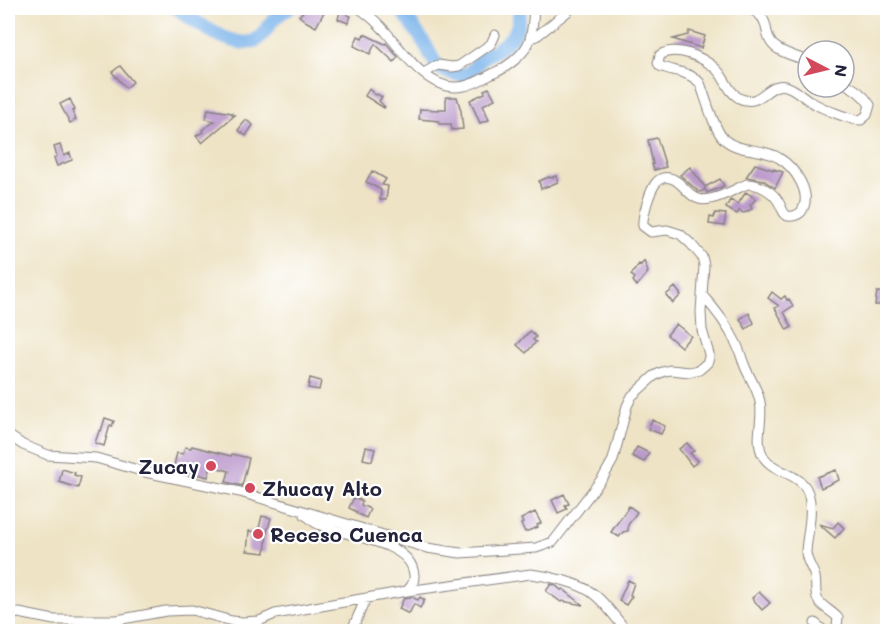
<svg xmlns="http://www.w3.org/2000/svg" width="895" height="639" viewBox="0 0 895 639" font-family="Mali,sans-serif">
	<rect width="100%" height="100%" fill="#fff"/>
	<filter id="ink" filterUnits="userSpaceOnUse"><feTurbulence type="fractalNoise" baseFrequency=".0167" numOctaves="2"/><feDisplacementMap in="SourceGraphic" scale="12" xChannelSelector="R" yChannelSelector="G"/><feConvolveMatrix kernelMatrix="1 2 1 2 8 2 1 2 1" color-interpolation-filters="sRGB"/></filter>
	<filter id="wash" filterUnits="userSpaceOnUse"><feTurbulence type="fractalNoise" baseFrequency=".008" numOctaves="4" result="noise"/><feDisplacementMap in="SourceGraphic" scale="24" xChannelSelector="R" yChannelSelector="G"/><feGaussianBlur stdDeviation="1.35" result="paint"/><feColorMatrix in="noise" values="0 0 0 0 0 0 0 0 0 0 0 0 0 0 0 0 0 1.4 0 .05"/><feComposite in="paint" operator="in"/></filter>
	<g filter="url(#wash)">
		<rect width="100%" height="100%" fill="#eee3c5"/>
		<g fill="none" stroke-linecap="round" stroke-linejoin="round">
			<path stroke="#79b3ea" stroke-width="14" d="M177,8C192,20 236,52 256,40C264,35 268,26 274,19C278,15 284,11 289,8
				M400,8C407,18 414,28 421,38C433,54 431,69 454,74C458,75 463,76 468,73C474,70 478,61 484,57C495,50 510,43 516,30C519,24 519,15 520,8"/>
		</g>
		<g id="blocks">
			<path fill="#bb9acc" d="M306,8H317L324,12L316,27L307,22L299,16Z
				M341,8L349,9L347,15L351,16L348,23L338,19Z
				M689,31L705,36L701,48L673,39L688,35Z
				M364,34L385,44L386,43L398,57L394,62L375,44L370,54L354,46L358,36L362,38Z
				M120,66L133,82L126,88L112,72Z
				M489,88L495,99L483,105L489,120L480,123L470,100L485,93L484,90Z
				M369,89L375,95L377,94L382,97L379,101L385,107L384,108L365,96Z
				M446,97H457L461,111L463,129L452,130L451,124H439V121L419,119L420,109L438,110V109H446Z
				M70,99L75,110L72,111L76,120L70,123L60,104Z
				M208,109L232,113V115H235L202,143L196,136L203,132L202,130L215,121L206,119Z
				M246,120L253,125L246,136L238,130Z
				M657,138L666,167L654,170L652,164H653L648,140Z
				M60,145L64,156L70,153L72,160L57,166L54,158L57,156L54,147Z
				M755,164L773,170V169L783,172L775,188L763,180L746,177Z
				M690,167L705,187L720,179L724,186L709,192L707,193L705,189L701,192L698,191L680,175Z
				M372,171L386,179L382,185L388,186L386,200H380L381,190L366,182Z
				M556,176L558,182L541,189L539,181L549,177L550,178Z
				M746,192L756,199L750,205L752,209L744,213L739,211L737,214L726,208L730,200L738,204Z
				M715,213L726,214L724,226L709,224L710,217L714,218Z
				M644,261L648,272L637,286L633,281L635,278L631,275L639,264L641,265Z
				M675,287L681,295L673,303L666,295Z
				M772,292L781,299L785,296L787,300L789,299L793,306L784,312L792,327L787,330L775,308L779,306L768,298Z
				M877,292L888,293L885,313L881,305H875Z
				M749,313L754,323L746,329L740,319Z
				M676,324L691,336L681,347L667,335Z
				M530,331L536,337L533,340L536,342L526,353L517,345Z
				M310,378L321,381L319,390L308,388Z
				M105,418L114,421L112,426L110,425L104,446L95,443L99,431H101Z
				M652,420L665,426L661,434L648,429Z
				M687,443L694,451L690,453L698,461L692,466L679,449Z
				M192,446L231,456L232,454L249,458L242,486L226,482L229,471L211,466L208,477L182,470L183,468L174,465L177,453L183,454L185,447L191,448Z
				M366,447L375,449L372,461L363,459Z
				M637,447L649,453L644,462L632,456Z
				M62,469L75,473L74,475L81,477L78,488L59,482Z
				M836,470L839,480L821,488L817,477Z
				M564,494L569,504L565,505L567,509L558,513L552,500Z
				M354,497L362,501L361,505L370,509L366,518L356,513L357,512L349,508Z
				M629,506L637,512L628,525V531L623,532L619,537L611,532Z
				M535,512L541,523L537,525L538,527L525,532L521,524L523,523L521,519Z
				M262,516L271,518L267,532L265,553L247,551L249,531L258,532Z
				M838,522L844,528L835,538L819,524L833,528Z
				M628,580L634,583L630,595L632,596L626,605L619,601Z
				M551,584L555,585L561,590L563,589L583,605L562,601L561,602L546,591Z
				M759,592L770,603L762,610L752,598Z
				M412,597L418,600L420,597L425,600L420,608L414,604L409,614L399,609L404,598Z"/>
		</g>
	</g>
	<g filter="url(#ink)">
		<use href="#blocks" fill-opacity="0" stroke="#888280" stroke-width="1.5"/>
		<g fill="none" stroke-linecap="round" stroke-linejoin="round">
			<g stroke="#888280" stroke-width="11">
				<path id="minor" d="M359,8C369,15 378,23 386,32C403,52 427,88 456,87C469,87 482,79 494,73C506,68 522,56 528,44C533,34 533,19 534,8
					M748,8C774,19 761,32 773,45C781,53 797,57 808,61
					M883,8L888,12
					M530,39L538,35L572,8
					M424,73L438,65L452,67L459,66L491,44L495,35
					M702,295C716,310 727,324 736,343C740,351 742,360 746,369C751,380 758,390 760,402C764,420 754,439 763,456C773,473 802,473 808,493C814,510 807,534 806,552C806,561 813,569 815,577C817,585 814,593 818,600C823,608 832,611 838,618L837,626L833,632
					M8,435L23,445L48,455L96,458L145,472L240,492L427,548L460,553L536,548L553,542L604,476L613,460L627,406L632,396L654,376L662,372L670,370L690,372L699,370L707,363L709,358V354L702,330L701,312L704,265L702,257L691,244L680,234L667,230L651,232L643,226C642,218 645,211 647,203C651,191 656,172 673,179C684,184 688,196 699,199C712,203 735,189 747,184C759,184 772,191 778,201C781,205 783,215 788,216C792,217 798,215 801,212C814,194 794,167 779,158C762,147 737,153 723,138C714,129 705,96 700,83C689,71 674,72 660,66L658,63L660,55C676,45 703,57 716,69C725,77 728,92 739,98C761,109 767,81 786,86C796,89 804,98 813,103C824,109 850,120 861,120L867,115L870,105C863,94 855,89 844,83
					M407,591L531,574C549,576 581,583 595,595C607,605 617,619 627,632
					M8,615L19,613L54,620H117L166,611L192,610L232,621L242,622L259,621L275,614L407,591C413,585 416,579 413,570C406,540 341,536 316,523C313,521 309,517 305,515
					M815,623L825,632
					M351,632L366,598"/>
			</g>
			<use href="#minor" stroke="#fff" stroke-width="9"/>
		</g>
	</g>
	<g fill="#d1495b" stroke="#fff" stroke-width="2">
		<circle cx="211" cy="466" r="6"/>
		<circle cx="250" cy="488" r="6"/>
		<circle cx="258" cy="534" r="6"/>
	</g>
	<g text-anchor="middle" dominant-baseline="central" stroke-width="4.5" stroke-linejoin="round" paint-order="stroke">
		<g font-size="20" font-weight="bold" fill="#22223b" stroke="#fff" text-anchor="start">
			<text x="199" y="466" text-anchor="end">Zucay</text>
			<text x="262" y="488">Zhucay Alto</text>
			<text x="270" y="534">Receso Cuenca</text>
		</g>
	</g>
	<rect width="895" height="639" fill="none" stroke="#fff" stroke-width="30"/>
	<g transform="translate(826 69) rotate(97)"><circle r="28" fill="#ffffff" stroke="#a7a7b1" stroke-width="1.5"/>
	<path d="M0-4.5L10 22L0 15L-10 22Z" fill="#d1495b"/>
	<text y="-9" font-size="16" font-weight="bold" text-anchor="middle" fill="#22223b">N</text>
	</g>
</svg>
